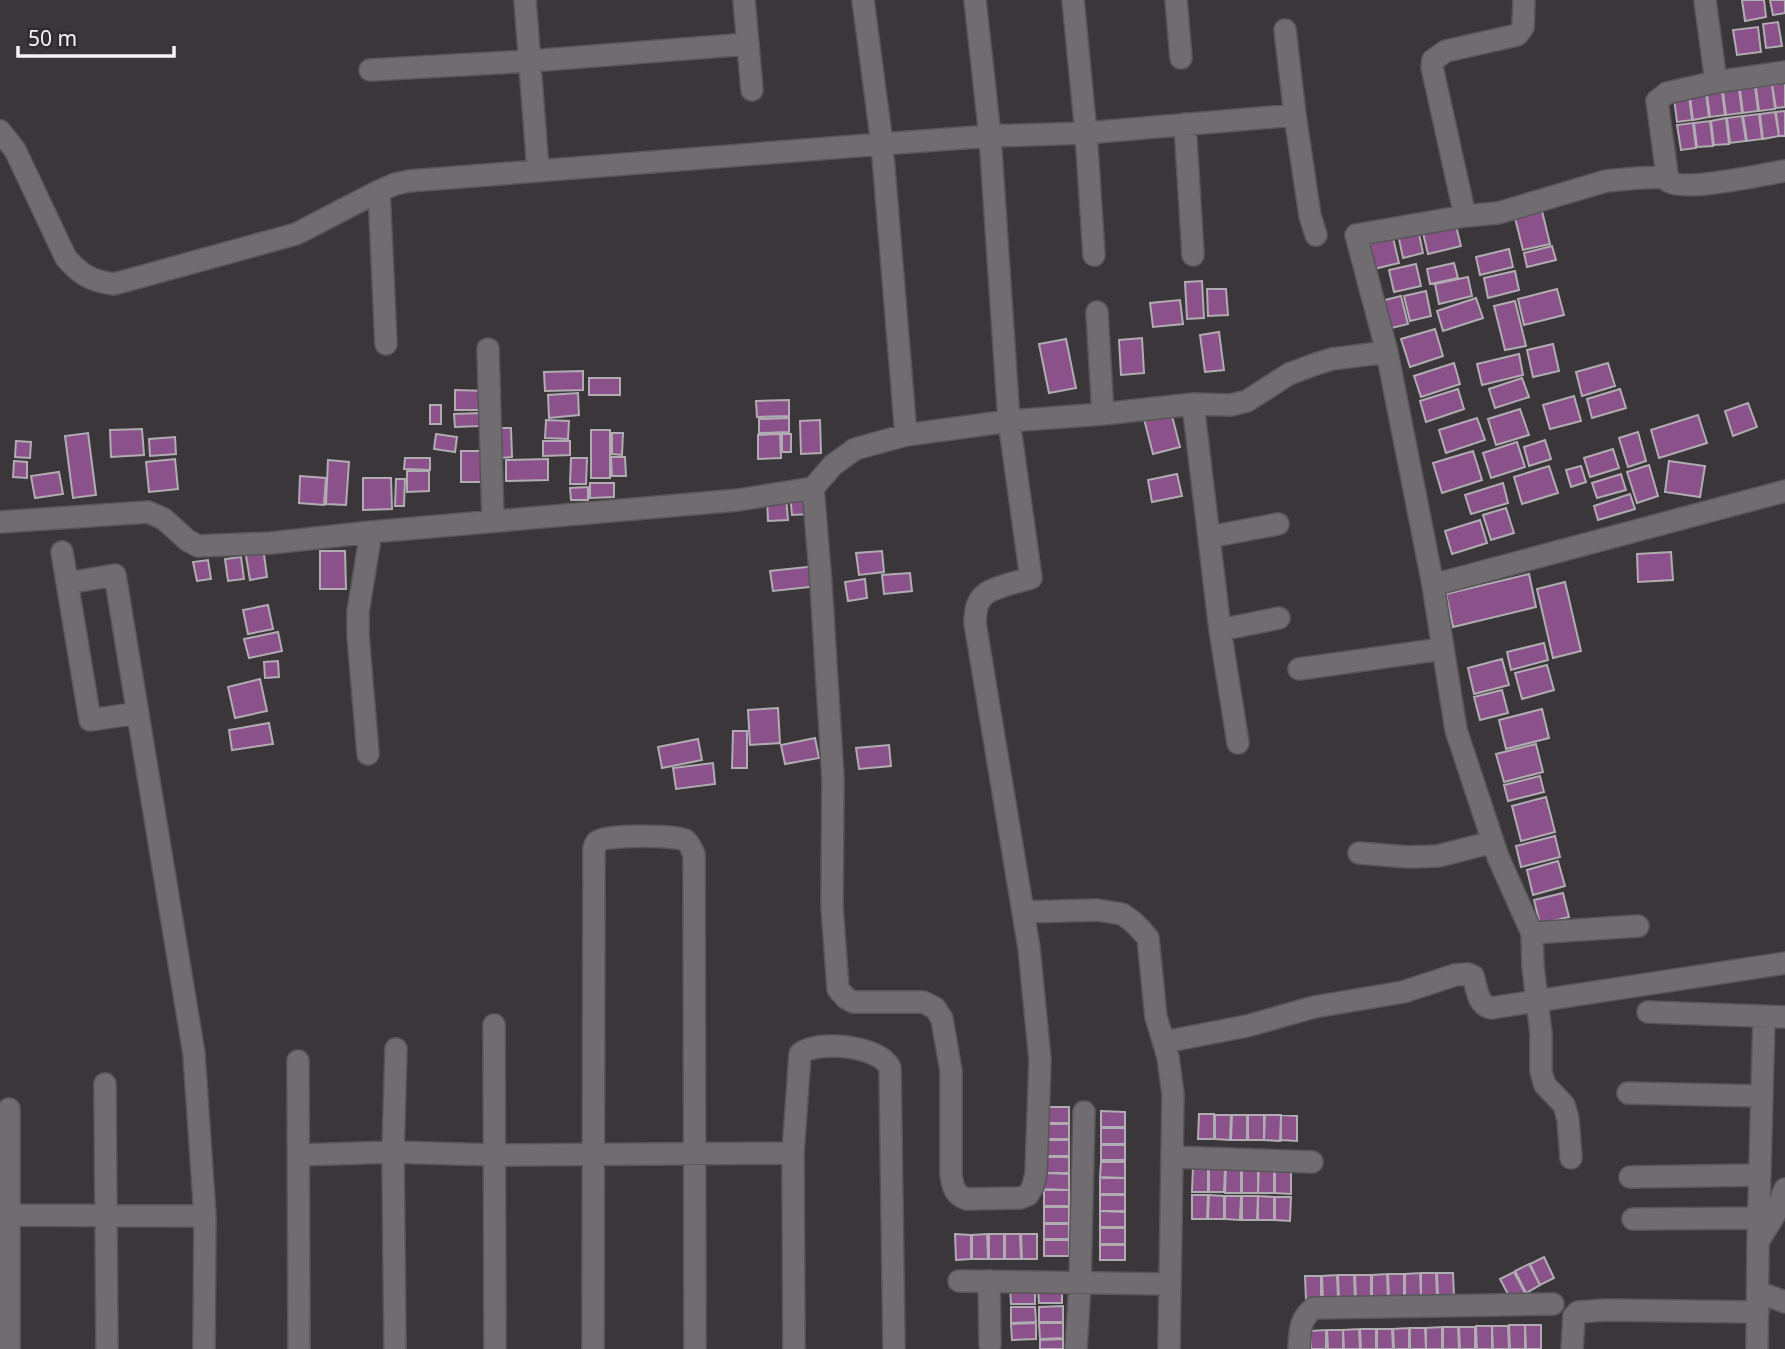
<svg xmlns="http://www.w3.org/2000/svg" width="1785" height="1349" viewBox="0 0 1785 1349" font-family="'Noto Sans',sans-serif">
	<rect width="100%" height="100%" fill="#3a363a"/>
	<path fill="#8a518a" stroke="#b1acb1" stroke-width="2" d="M1742,0H1764L1766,17L1745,21Z
		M1770,0H1785V13L1773,15Z
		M1778,22L1782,46L1766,48L1763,24Z
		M1758,27L1761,52L1737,55L1733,30Z
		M1785,83V107L1776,108L1772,85Z
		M1772,85L1775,109L1759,111L1756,87Z
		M1755,87L1758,111L1743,113L1740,89Z
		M1739,89L1742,113L1726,115L1723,92Z
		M1722,92L1725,115L1710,117L1707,94Z
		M1706,94L1709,117L1693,120L1690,96Z
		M1689,96L1692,120L1677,122L1674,98Z
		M1785,111V136H1779L1776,112Z
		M1775,112L1779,136L1763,139L1760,114Z
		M1759,114L1762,139L1747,141L1743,116Z
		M1742,116L1746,141L1730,143L1727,118Z
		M1726,118L1729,144L1714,145L1711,121Z
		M1710,121L1713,146L1697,147L1694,123Z
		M1693,123L1696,148L1681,150L1677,125Z
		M1541,207L1550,244L1523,250L1514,214Z
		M1455,222L1461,246L1428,254L1422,229Z
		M1418,229L1423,253L1403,258L1398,234Z
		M1393,238L1399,263L1374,269L1368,244Z
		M1552,246L1556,260L1527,267L1524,253Z
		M1509,249L1513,267L1480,275L1476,257Z
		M1454,263L1458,278L1430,284L1427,269Z
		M1416,264L1421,286L1394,292L1389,270Z
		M1515,271L1519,290L1488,298L1484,278Z
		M1468,277L1472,296L1439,304L1435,284Z
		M1202,281L1204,318L1187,319L1185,282Z
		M1207,289H1226L1228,315L1208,316Z
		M1557,289L1564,315L1524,325L1518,299Z
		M1426,291L1431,316L1410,321L1404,296Z
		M1401,296L1408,324L1387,329L1381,301Z
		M1476,298L1483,318L1443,331L1437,311Z
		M1180,300L1183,324L1153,327L1150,303Z
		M1515,301L1526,346L1505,350L1494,306Z
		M1435,329L1443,356L1410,367L1401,339Z
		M1219,332L1224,370L1205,372L1200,335Z
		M1142,338L1144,373L1121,375L1119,340Z
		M1066,339L1076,388L1049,393L1039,344Z
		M1553,344L1559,371L1533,377L1527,350Z
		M1519,354L1523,375L1482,385L1477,364Z
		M1454,363L1460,384L1421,397L1414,376Z
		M1608,363L1615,386L1582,396L1576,372Z
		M583,371V390L545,391L544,372Z
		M589,378H620V395H589Z
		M1522,378L1529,397L1495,408L1489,389Z
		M1458,389L1464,409L1426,422L1420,401Z
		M1620,389L1626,408L1592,418L1587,399Z
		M455,390L487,391V410H455Z
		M578,393L579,415L549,418L548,395Z
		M1574,396L1581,421L1550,429L1543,405Z
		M789,400V416L757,417L756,401Z
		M1748,403L1757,427L1733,436L1725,411Z
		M430,405H441V424H430Z
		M1520,409L1529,435L1496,445L1488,419Z
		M1171,412L1180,447L1153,454L1144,419Z
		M480,413L481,426L455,427L454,414Z
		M1698,415L1707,443L1659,458L1651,430Z
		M789,418V432L759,433V419Z
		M1477,418L1485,440L1446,453L1439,430Z
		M546,420L569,421L568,439L545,438Z
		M820,420L821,453L801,454L800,421Z
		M498,428H511L512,457L499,458Z
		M142,429L144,455L111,457L110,430Z
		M591,430H610V478H591Z
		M1638,432L1646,461L1628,467L1619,438Z
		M88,433L96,495L73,498L65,436Z
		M612,433H623L622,455L612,454Z
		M436,434L457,437L455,452L434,449Z
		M780,434L781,458L758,459V435Z
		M782,434H791V452H782Z
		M175,437L176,454L150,456L149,439Z
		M1545,440L1551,459L1529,466L1524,447Z
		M16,441L31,442L30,458L15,457Z
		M543,441H570V455L543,456Z
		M1517,442L1525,467L1491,478L1483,453Z
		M1613,449L1619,468L1590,477L1584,458Z
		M461,451H484V482H461Z
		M1473,451L1482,480L1442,493L1433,463Z
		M611,457H625L626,476H612Z
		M405,458H430V470L404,469Z
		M571,458H587L586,484H570Z
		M175,459L178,489L149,492L146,462Z
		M548,459V480L506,481V460Z
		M328,460L349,462L346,505L326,504Z
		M14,461L27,462V478L13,477Z
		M1669,461L1705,466L1700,497L1665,492Z
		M1649,465L1658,496L1637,503L1627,472Z
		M1549,466L1558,493L1522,504L1514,477Z
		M1581,466L1586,482L1571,487L1566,470Z
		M407,471H429V491L407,492Z
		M59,472L63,494L35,498L31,476Z
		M1177,474L1182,496L1152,502L1148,480Z
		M1621,474L1626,490L1597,498L1592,483Z
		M300,476L326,478L324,505L299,503Z
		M363,478H391L392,509L363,510Z
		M396,479H405L404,506H395Z
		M590,483H614V497L590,498Z
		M1503,483L1508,503L1471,514L1465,495Z
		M588,487V500H571L570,488Z
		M808,493L810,514L792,515L790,495Z
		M1630,494L1635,509L1598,520L1594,506Z
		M786,496L788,520L768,521L767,498Z
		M1506,508L1514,533L1491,540L1483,515Z
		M1480,520L1487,543L1452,554L1445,531Z
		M263,547L267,577L250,580L245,550Z
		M320,551H345L346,589H320Z
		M882,551L884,572L859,575L856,553Z
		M1671,552L1673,580L1638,582L1637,554Z
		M241,557L244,579L228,581L225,559Z
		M208,560L211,579L197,581L193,562Z
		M816,566L818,586L773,591L770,571Z
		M910,573L912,591L884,594L882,575Z
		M1529,574L1536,607L1453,627L1446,594Z
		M865,579L867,598L848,601L845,582Z
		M1565,582L1581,651L1553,658L1537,589Z
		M268,605L273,629L248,634L243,610Z
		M278,632L282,651L249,658L244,639Z
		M1544,643L1548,660L1511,670L1507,652Z
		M1502,659L1509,685L1474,694L1468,668Z
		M278,661L279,677L265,678L264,662Z
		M1547,665L1554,690L1522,699L1515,673Z
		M260,679L267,711L235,718L228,687Z
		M1502,690L1508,713L1480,720L1474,697Z
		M778,708L780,743L750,745L748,710Z
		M1542,709L1549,738L1506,749L1499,720Z
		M269,723L273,744L232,750L229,730Z
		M733,731H747V768H732Z
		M815,738L819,758L785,764L781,745Z
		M698,739L702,760L662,768L658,747Z
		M1536,744L1543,772L1504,782L1496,754Z
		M889,745L891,766L859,769L856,748Z
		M713,763L715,784L676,789L673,768Z
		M1540,776L1544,792L1508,801L1504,785Z
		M1546,797L1555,832L1521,841L1512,806Z
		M1555,836L1560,857L1521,867L1516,846Z
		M1558,861L1565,886L1533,895L1527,870Z
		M1563,893L1569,917L1540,924L1534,900Z
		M1044,1107H1069V1123H1044Z
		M1101,1111L1125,1112V1127H1101Z
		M1199,1114H1214V1139H1198Z
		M1215,1115H1231L1230,1140L1215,1139Z
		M1232,1115H1247V1140H1231Z
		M1248,1115H1264V1140H1248Z
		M1265,1115H1281L1280,1141L1264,1140Z
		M1281,1115L1297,1116V1141L1281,1140Z
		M1044,1124H1069V1139H1045Z
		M1101,1128H1125V1144H1101Z
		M1044,1140H1069V1156H1044Z
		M1101,1145H1125V1160H1101Z
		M1044,1157H1069V1173H1044Z
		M1101,1162H1125V1178L1100,1177Z
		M1193,1167H1208V1192H1192Z
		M1209,1167L1225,1168L1224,1192H1209Z
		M1226,1168H1241V1193H1225Z
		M1242,1168H1258V1193H1242Z
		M1259,1168H1274V1193H1258Z
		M1275,1168L1291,1169V1194L1275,1193Z
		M1044,1173L1069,1174V1190L1044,1189Z
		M1100,1178H1125V1194H1100Z
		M1044,1190H1069V1206H1044Z
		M1100,1195H1125V1211H1100Z
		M1192,1195H1208L1207,1219H1192Z
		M1209,1195L1224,1196V1219H1208Z
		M1225,1196H1241L1240,1220L1225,1219Z
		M1242,1196H1258L1257,1220H1242Z
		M1258,1196L1274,1197V1220H1258Z
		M1275,1197H1291L1290,1221L1275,1220Z
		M1044,1207H1069V1223H1044Z
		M1100,1211L1125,1212V1227H1100Z
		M1044,1224H1069V1239H1044Z
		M1100,1228H1125V1244H1100Z
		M955,1234L971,1235V1259L956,1260Z
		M987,1234L988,1259H972V1235Z
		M989,1234H1004V1259H989Z
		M1005,1234H1020L1021,1259H1005Z
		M1021,1234H1037V1259H1022Z
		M1044,1240H1069V1256H1044Z
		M1100,1245H1125V1260H1100Z
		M1544,1257L1554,1278L1540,1285L1530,1264Z
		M1529,1264L1540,1285L1526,1293L1515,1271Z
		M1514,1272L1525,1293L1511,1300L1500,1279Z
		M1420,1273L1421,1297H1405V1274Z
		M1421,1273H1436L1437,1297H1421Z
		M1437,1273H1453L1454,1296H1438Z
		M1387,1274L1388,1298H1372V1275Z
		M1388,1274H1404V1297L1389,1298Z
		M1337,1275L1338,1299L1323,1300L1322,1276Z
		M1338,1275H1354L1355,1299H1339Z
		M1355,1275H1371V1298L1356,1299Z
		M1305,1276H1321V1300H1306Z
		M1062,1287V1303H1039L1038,1288Z
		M1010,1288H1035V1304H1011Z
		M1063,1306V1322H1039V1307Z
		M1011,1307H1035L1036,1322L1011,1323Z
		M1036,1323V1339L1012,1340L1011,1324Z
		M1039,1323H1063V1338L1040,1339Z
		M1509,1325H1525V1349H1510Z
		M1525,1325H1541V1349H1526Z
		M1476,1326H1492V1349H1477Z
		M1492,1326H1508L1509,1349H1493Z
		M1442,1327V1349H1426V1328Z
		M1443,1327H1458L1459,1349H1443Z
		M1459,1327H1475V1349H1460Z
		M1409,1328V1349H1394L1393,1329Z
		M1410,1328H1425L1426,1349H1410Z
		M1359,1329L1360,1349H1344L1343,1330Z
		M1360,1329H1376V1349H1361Z
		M1377,1329H1392L1393,1349H1377Z
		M1326,1330V1349H1311L1310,1331Z
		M1327,1330H1343V1349H1328Z
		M1063,1339V1349H1040V1340Z"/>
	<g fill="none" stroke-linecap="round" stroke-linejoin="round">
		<g stroke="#585658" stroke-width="24">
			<path id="minor" d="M525,0L538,170
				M744,0L752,90
				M863,0L882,144L906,435
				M1073,0L1086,133L1094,255
				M1176,0L1181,58
				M1705,0L1716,82L1667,93L1657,101L1668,181C1684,193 1762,174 1785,171
				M1285,30L1295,115
				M370,70L530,61L748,44
				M1716,82L1785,72
				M1185,124L1193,255
				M0,131L15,150L66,258C81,275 91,281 114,284L296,234L379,191L395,184L409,181L882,144L990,136L1086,133L1295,115L1310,216L1316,235
				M379,191L386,344
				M1465,216L1432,67L1433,60L1446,51L1517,35L1523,27L1524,0
				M1097,312L1103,414
				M488,349L493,521
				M1193,404L1220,630L1238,743
				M813,488L821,584L833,779L832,906L838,989L846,998L853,1002H923L935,1008L942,1019L951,1071V1175C953,1188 955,1195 967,1199L1020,1198L1028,1195L1033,1186L1036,1174L1040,1060L1029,948L975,623C975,614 976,603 983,596C992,587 1018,582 1031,578L1009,421L990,136L975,0
				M0,522L148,512L164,519L187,540L198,546L271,543L371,532L738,500L813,488L833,465L855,449L906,435L1009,421L1103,414L1193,404L1231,405L1247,401L1289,374L1313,365L1332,359L1387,352
				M1209,537L1278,524
				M62,552L90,720L138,713
				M68,583L115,575L194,1054L205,1216L204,1349
				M1433,585L1785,491
				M1220,630L1279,618
				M1299,669L1442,649
				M368,754L358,635V612L371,532
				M1359,853L1408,857L1438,856L1493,842
				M1023,912L1097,910L1122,914L1132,921L1141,930L1148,938L1156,1017L1168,1057L1173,1094L1169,1349
				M1532,933L1638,926
				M1648,1012L1785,1017
				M494,1025L495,1349
				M1164,1042L1247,1026L1314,1007L1403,992L1455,975L1468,974L1473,976C1477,988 1477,1005 1491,1008L1785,963
				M298,1061L299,1349
				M105,1084L107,1349
				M1628,1093L1761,1096
				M9,1109V1349
				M299,1155L393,1152L494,1155L793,1153
				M1172,1157L1312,1162
				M1571,1158L1568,1119L1564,1105L1545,1085L1541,1072V1034L1533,967L1532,933L1498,857L1456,730L1433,585L1387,352L1356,235L1465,216L1498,213L1606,181L1638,178L1666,177
				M1630,1177L1759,1175
				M0,1215L205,1216
				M1633,1219L1759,1218
				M1759,1240L1774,1216L1785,1189
				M959,1281L1170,1284
				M989,1281L990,1344
				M1758,1292L1785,1302
				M395,1349L393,1152L396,1049
				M593,1349L594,848C596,843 595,842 601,840C610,835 676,835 685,840C690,843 691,849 694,854L695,1349
				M794,1349L793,1153L800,1054C817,1039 881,1046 890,1068L894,1349
				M1076,1349L1080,1283L1084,1112
				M1299,1349C1300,1332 1299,1319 1314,1308L1553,1304
				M1572,1349L1574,1316L1578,1312L1606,1310L1758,1312
				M1757,1349L1758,1242L1764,1017"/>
		</g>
		<use href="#minor" stroke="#706c70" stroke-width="21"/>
	</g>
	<path d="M18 46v10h156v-10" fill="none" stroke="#f6f4f6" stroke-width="3.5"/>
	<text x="28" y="46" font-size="21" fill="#f6f4f6" stroke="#302c2f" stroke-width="5" paint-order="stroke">50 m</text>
</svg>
